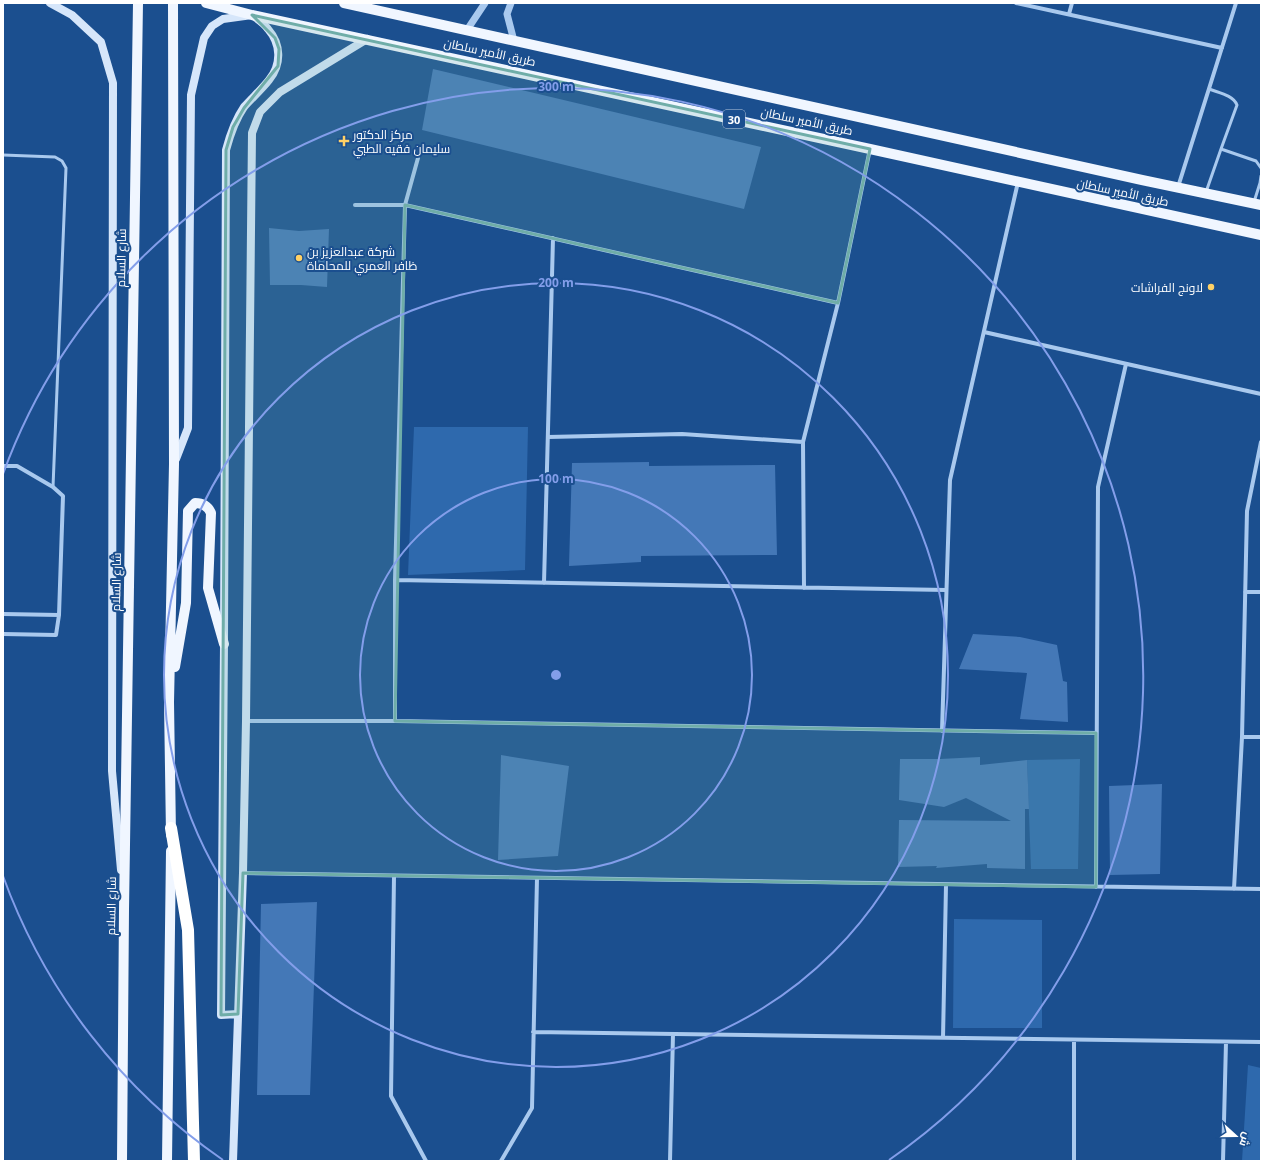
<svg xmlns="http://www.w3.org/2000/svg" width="1264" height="1164" viewBox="0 0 1264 1164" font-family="'Open Sans',Cairo,sans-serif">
	<rect width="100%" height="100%" fill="#1b4f8f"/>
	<path fill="#2e69ad" d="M414,427H528L525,570L408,575Z
		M1080,759L1078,869H1031L1027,760Z
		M954,919L1042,920V1028H953Z
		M1248,1065L1261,1068V1161H1242Z"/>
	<path fill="#4478b7" d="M433,69L761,147L744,209L422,130Z
		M269,228L299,231L329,229L327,287L301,285H270Z
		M649,462V466L775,465L777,555L641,556V562L569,566L572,463Z
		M973,634L1020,637L1057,645L1063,681L1067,682L1068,722L1020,719L1027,673L959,669Z
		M501,755L569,766L558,856L498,860Z
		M980,757V765L1027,760L1029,809H1025V869L987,868V864L936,868L937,866L898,867L899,820L1011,821L966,798L944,807L899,800L900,759H940Z
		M1162,784L1160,874L1110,875L1109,786Z
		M317,902L310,1095H257L261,904Z"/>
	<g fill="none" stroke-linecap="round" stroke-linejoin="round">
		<path stroke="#a9c9ee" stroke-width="3" d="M1209,89C1219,93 1233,95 1237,105L1221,149
			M3,155L55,157L62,161L66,168L53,487
			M1206,192L1221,149L1256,161L1261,168
			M1254,202L1260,183L1261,176"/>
		<path stroke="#a9c9ee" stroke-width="4" d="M1016,3L1222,48
			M1069,14L1072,3
			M1178,187L1236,3
			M355,205H405L838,303
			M984,332L1261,394
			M548,437L682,434L803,442
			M3,466H17L53,487L63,496L59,615
			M395,580L946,590
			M544,583L553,238
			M804,588L803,442L838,303L870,149
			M1245,592H1261
			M3,614L59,615L56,635L3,634
			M246,721H395L1096,733
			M395,721V580L405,205L418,158
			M942,731L950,480L1018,182
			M1242,737H1261
			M243,873L1261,889
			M394,876L391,1096L426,1161
			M1096,887L1098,487L1126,364
			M1234,889L1242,737L1247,511L1261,442
			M533,1032L1261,1042
			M943,1038L946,885
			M501,1161L532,1108L537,878
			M670,1161L673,1034
			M1074,1161V1040
			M1223,1161L1226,1042"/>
		<path stroke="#a9c9ee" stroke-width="7" d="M511,3L507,14L514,41
			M467,30L485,3"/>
		<path stroke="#d6e6fa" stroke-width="8" d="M50,3L72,15L101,42L113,83L112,771L121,870
			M176,459L188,428L191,95L204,38L212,26L223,19L252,15C257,19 264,23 268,29C281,44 282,64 269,80C262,89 252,98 244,107C235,120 230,135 226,150L224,644L221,1015L238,1014
			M233,1161L243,873L246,721L252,133L260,112L280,92L367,39"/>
		<path stroke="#f0f6ff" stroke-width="10" d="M206,3L252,15L870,149L1261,235
			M344,3L1142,180L1261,205
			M175,667L186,603L188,511L195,503C203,503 208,506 211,513L208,588L224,644
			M171,835L169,702L174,464L173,3
			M122,1161L124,910L138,3
			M167,1161L171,851"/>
		<path stroke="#fff" stroke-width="12" d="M171,828L188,930L194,1161"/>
	</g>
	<path fill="#6fada8" fill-opacity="0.2" stroke="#6fada8" stroke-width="3" stroke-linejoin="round" d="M252,15L870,149L838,303L405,205L395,721L1096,733V887L243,873L238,1014L221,1015L226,150L233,127L244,108L278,66L279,49L275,38Z"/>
	<g fill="none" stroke="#839eea" stroke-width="2">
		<circle cx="556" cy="675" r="196"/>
		<circle cx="556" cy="675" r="392"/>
		<path d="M223 1160A588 588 0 0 1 3 876M3 474A588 588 0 1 1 889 1160"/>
	</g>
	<g fill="#ffd166" stroke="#1b4f8f" stroke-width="1.5">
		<path d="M342 135h4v4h4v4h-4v4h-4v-4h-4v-4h4z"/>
		<circle cx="299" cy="258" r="4"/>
		<circle cx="1211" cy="287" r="4"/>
	</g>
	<g text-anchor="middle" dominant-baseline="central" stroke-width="4" stroke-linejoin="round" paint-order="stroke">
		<rect fill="#1b4f8f" stroke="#bbcadd" stroke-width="1" x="723" y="110" width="22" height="18" rx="3"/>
		<g font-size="11" font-weight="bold" fill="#fff">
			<text x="734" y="119">30</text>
		</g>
		<g font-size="12" fill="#fff" stroke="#1b4f8f">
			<text transform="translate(490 52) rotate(12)">طريق الأمير سلطان</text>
			<text transform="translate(807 121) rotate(12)">طريق الأمير سلطان</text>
			<text transform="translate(1123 192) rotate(12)">طريق الأمير سلطان</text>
			<text transform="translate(121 258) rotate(-89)">شارع السلام</text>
			<text transform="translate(116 582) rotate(-89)">شارع السلام</text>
			<text transform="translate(111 906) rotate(-89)">شارع السلام</text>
		</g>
		<g font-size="12" fill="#fff" stroke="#1b4f8f" text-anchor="start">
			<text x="353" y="134">مركز الدكتور<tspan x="353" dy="14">سليمان فقيه الطبي</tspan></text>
			<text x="307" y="251">شركة عبدالعزيز بن<tspan x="307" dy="14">ظافر العمري للمحاماة</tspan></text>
			<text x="1203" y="287" text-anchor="end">لاونج الفراشات</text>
		</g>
	</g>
	<circle cx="556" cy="675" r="6" fill="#839eea" stroke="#1b4f8f" stroke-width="2"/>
	<g font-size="12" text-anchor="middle" font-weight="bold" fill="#839eea" stroke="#1b4f8f" stroke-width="4" stroke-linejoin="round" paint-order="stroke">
		<text x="556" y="91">300 m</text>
		<text x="556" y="287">200 m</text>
		<text x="556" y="483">100 m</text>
	</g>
	<rect width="1264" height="1164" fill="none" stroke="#ffffff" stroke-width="8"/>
	<g transform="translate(1236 1136) rotate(111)" stroke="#1b4f8f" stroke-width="3" paint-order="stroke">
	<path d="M0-3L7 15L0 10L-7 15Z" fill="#ffffff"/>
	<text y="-6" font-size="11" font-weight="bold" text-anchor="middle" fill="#ffffff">ش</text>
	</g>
</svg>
